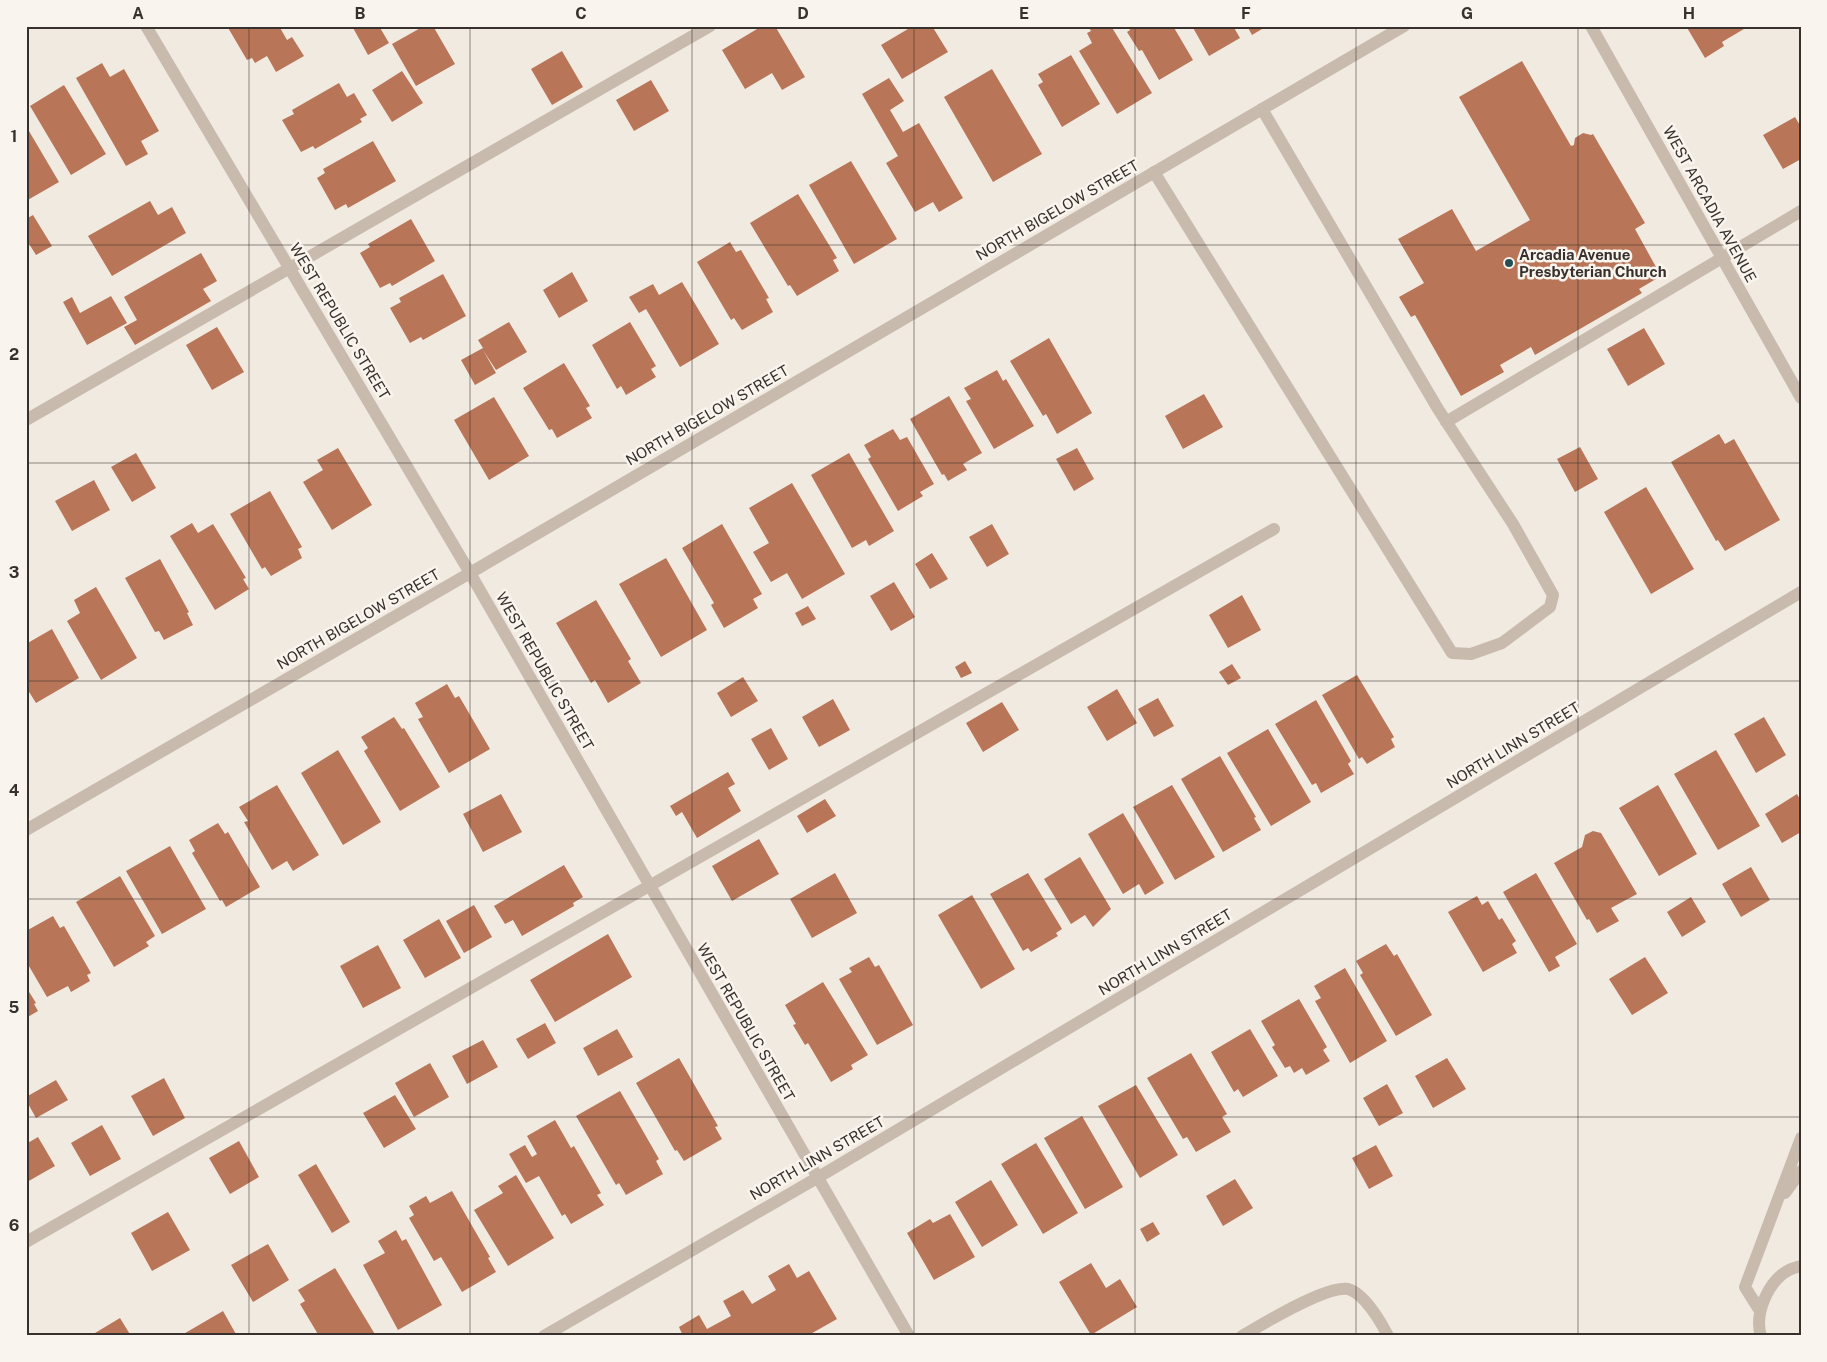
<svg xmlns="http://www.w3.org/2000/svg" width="1827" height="1362" viewBox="0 0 1827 1362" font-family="'Public Sans',sans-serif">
	<rect width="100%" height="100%" fill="#f1eae1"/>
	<path fill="#b87558" d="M227,26H279L287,40L292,37L304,56L276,72L267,56L255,63L252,58L247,60Z
		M352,26H379L389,43L368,55Z
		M424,26H433L455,64L416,86L392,44Z
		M762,26H775L805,77L782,90L772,73L745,89L722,50Z
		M913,26H932L948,52L902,79L881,45Z
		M1088,26H1111L1152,93L1117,114L1079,51L1092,43L1087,33L1091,31Z
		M1173,26L1193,60L1159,80L1142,50L1139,51L1127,32L1130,30L1129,27Z
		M1192,26H1233L1240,38L1209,56Z
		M1247,26H1267L1252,35Z
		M1686,26H1749L1722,42L1724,46L1705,58Z
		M562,51L583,87L552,105L531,69Z
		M1071,55L1100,104L1062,127L1038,85L1043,82L1038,74Z
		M1522,61L1571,146L1574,145L1575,138L1583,133L1591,135L1593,134L1645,223L1635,229L1661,276L1639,289L1642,293L1535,355L1531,347L1500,365L1504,372L1461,396L1415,315L1411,317L1399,297L1424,283L1398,239L1452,209L1476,251L1530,220L1459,97Z
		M102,63L110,77L124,69L159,131L141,141L148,154L126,166L76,78Z
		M992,69L1042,154L993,182L944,97Z
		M402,71L423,103L392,122L372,90Z
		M889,78L904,101L890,110L903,132L919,123L963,198L939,212L933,202L915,212L886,163L898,156L862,94Z
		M651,80L669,111L634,131L616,100Z
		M339,83L347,97L354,93L367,115L360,119L362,122L315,149L313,146L301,152L282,120L294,114L292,110Z
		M64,85L106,154L71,175L30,106Z
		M1795,117L1801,127V159L1783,169L1763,135Z
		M26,126L59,182L26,201Z
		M373,141L396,181L348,208L346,204L335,210L317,178L325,173L323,169Z
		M851,161L897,239L854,264L809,185Z
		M798,194L837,258L833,260L839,271L797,296L790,285L788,286L750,223Z
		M150,201L158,215L172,207L186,233L112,276L88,236Z
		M33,215L52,246L36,255L26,239V219Z
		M411,219L435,261L392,286L390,283L380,288L360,253L370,247L368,244Z
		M730,242L736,252L741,250L769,298L766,299L773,312L742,330L734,318L731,320L697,262Z
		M201,253L217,281L203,289L211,301L135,345L124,327L137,320L124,297Z
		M572,272L588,301L559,318L543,290Z
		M443,274L466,316L423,340L421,337L410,343L390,308L401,302L399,298Z
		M682,282L719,344L680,367L646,309L639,313L629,297L653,284L659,295Z
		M111,296L127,323L87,345L63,302L72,297L80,313Z
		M509,322L527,352L496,370L483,350L496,373L475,385L461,360L483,348L478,340Z
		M630,322L656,366L651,369L656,377L626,395L621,386L617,389L592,345Z
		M217,327L244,372L212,390L186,345Z
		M1644,328L1665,364L1628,386L1607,349Z
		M1049,338L1092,413L1057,434L1046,414L1043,416L1010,361Z
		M564,363L590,406L586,408L592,418L557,438L552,429L549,430L523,388Z
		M997,370L1003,381L1006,379L1034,426L994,449L966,401L971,399L964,388Z
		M1204,394L1223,427L1183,449L1165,416Z
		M949,396L982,453L963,464L967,470L948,481L944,474L942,475L910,419Z
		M494,397L529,456L489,480L454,420Z
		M893,429L900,440L907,437L934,484L920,492L923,496L898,511L868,459L871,457L864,445Z
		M1719,434L1725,444L1734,439L1780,520L1725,551L1718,540L1716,541L1671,462Z
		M1580,447L1598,479L1575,492L1557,459Z
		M338,448L372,505L332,530L303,482L323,470L317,460Z
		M1077,448L1094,479L1074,491L1056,459Z
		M136,453L156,488L132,502L111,467Z
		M849,453L894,531L869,546L866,540L852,548L811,475Z
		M94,480L110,510L72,531L55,501Z
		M792,483L845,574L802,599L787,573L771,582L753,552L769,543L749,508Z
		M1646,487L1694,569L1651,594L1604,512Z
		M270,491L302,547L298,549L302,558L271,576L265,567L262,569L230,514Z
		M192,523L198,533L213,524L246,578L243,579L249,589L215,610L170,536Z
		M722,524L762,594L753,599L758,608L724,628L711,605L714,603L682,548Z
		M992,524L1009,554L987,567L969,537Z
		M932,553L948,579L930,589L915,564Z
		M666,558L707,630L661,657L619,584Z
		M160,559L189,612L187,613L193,625L164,640L159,631L155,632L125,578Z
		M894,582L915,617L891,631L870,596Z
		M96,587L137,658L101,680L67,621L80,613L74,600Z
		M1242,595L1261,630L1228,648L1209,615Z
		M596,600L631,659L628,661L641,683L608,703L595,680L591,683L556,623Z
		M808,606L816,619L802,626L795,613Z
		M52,629L79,678L36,703L26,687V644Z
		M965,661L972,673L961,678L955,667Z
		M1232,664L1241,678L1228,685L1219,672Z
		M1357,675L1394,737L1391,739L1395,747L1367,764L1362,757L1359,759L1322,695Z
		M743,677L758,701L731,717L717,693Z
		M447,684L455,698L459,696L490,749L449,773L418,719L423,717L415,703Z
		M1117,689L1137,723L1107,741L1087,707Z
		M1158,698L1174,726L1154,737L1138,709Z
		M833,699L850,730L819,747L802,717Z
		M1316,700L1351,761L1348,764L1354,774L1321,793L1316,783L1312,785L1275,724Z
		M1002,702L1019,730L983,752L966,723Z
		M394,717L402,729L404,728L440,787L400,811L364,751L368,748L361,737Z
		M1764,717L1786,755L1756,773L1734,734Z
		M771,728L788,759L769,770L751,739Z
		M1268,729L1311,802L1271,826L1227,753Z
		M338,750L381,822L343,845L301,773Z
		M1716,750L1760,826L1718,850L1674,774Z
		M1220,756L1256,817L1254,818L1261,830L1223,852L1181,779Z
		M728,772L735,784L728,788L741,811L697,838L682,812L676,816L670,806Z
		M277,785L319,855L293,871L287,861L272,870L244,822L248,821L239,807Z
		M1172,785L1215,857L1175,880L1133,807Z
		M1658,785L1697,854L1659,876L1619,808Z
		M501,794L522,832L483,852L463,814Z
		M1797,794L1801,801V832L1782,843L1765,814Z
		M825,799L836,816L807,833L797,816Z
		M1123,813L1164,883L1145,895L1139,884L1123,894L1088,834Z
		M218,823L225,834L228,832L260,887L226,907L222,900L220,901L192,853L195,851L189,840Z
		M1593,831L1601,833L1637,894L1611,908L1619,921L1597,933L1589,919L1587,920L1554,863L1582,847L1585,835Z
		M759,839L779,874L732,901L712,866Z
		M170,846L206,909L162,934L126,871Z
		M1080,857L1111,909L1093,927L1085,915L1071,924L1044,879Z
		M564,865L583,897L573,903L574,906L522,936L513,920L505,924L494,906Z
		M1751,867L1770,900L1741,917L1722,884Z
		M835,873L857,913L812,938L790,899Z
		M1028,873L1062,929L1056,933L1058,936L1031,952L1028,948L1023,951L990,894Z
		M1536,873L1577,944L1555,957L1560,966L1549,972L1503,892Z
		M120,876L155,936L146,942L149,946L114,967L76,902Z
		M972,895L1015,969L981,989L938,915Z
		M1477,896L1482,905L1488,901L1499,920L1502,918L1516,941L1512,944L1517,953L1483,972L1448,912Z
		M1691,897L1706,922L1682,937L1667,912Z
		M474,905L492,937L464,953L446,921Z
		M53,916L60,928L64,926L91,973L87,975L90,981L71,992L68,986L47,997L26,961V931Z
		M439,919L461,958L425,978L403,940Z
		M608,934L632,977L555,1022L530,980Z
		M1386,944L1394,956L1397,954L1432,1015L1396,1036L1360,975L1363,973L1356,961Z
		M378,945L401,988L363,1008L340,966Z
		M869,957L875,967L879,965L913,1025L877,1045L839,979L852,972L849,968Z
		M1645,957L1668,993L1632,1015L1609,979Z
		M1345,968L1387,1041L1350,1063L1315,1001L1321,998L1314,986Z
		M823,982L868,1055L851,1065L853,1069L831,1082L808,1043L805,1045L793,1025L796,1024L785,1005Z
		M26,987L36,1003L34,1004L38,1011L26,1018Z
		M1299,999L1327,1047L1323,1050L1330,1061L1306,1075L1302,1068L1294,1073L1290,1066L1285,1068L1272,1047L1275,1045L1261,1021Z
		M545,1023L556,1043L528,1059L516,1039Z
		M617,1029L633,1057L598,1076L583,1048Z
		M1250,1029L1278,1076L1243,1097L1238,1089L1234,1092L1211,1052Z
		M483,1040L498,1067L467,1084L452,1056Z
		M1191,1053L1227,1114L1222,1117L1231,1132L1196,1152L1187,1137L1183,1139L1147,1078Z
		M679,1058L718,1126L715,1127L722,1139L684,1161L677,1150L675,1151L636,1083Z
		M1447,1058L1466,1089L1433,1108L1415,1076Z
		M430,1063L449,1097L414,1117L395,1083Z
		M164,1078L185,1118L153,1136L131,1096Z
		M56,1080L68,1100L36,1118L26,1100V1097Z
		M1387,1084L1403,1113L1379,1126L1363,1098Z
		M1136,1085L1178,1155L1140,1178L1098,1106Z
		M620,1091L659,1159L656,1161L663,1174L626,1195L619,1183L616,1185L576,1116Z
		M395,1095L416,1129L384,1148L363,1113Z
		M1082,1116L1123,1187L1085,1209L1044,1138Z
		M555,1120L571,1148L574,1146L601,1193L597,1195L604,1205L571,1224L565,1214L562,1216L539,1176L526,1183L509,1154L525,1145L532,1157L537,1154L527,1136Z
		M102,1125L121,1159L90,1176L71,1143Z
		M38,1137L55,1166L27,1182L26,1144Z
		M239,1141L259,1177L230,1194L209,1158Z
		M1036,1143L1078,1213L1043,1234L1001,1164Z
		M1376,1145L1393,1176L1369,1189L1352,1158Z
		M316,1164L350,1222L332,1233L298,1175Z
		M516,1175L554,1238L508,1266L474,1210L503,1193L498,1186Z
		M1235,1179L1253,1208L1223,1226L1206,1196Z
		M991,1180L1018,1225L982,1247L955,1202Z
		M452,1191L490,1257L488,1258L496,1272L462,1292L441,1257L434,1261L409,1218L414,1215L409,1206L426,1196L430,1203Z
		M168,1212L190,1250L152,1271L131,1233Z
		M950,1214L975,1257L934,1280L907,1233L930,1219L933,1223Z
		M1153,1222L1160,1234L1147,1242L1140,1229Z
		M396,1230L402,1241L406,1239L442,1305L398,1330L363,1265L385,1253L378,1241Z
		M268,1244L289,1280L253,1302L231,1265Z
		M1091,1263L1106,1288L1120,1279L1137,1307L1091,1335L1059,1282Z
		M789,1264L797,1278L809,1271L837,1319L807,1336H683L679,1327L699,1315L707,1329L731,1316L723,1301L743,1290L752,1304L776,1290L768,1276Z
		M335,1268L376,1336H319L300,1304L305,1301L298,1290Z
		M223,1311L237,1336H180Z
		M120,1318L131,1336H90Z"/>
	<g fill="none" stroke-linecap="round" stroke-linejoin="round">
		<path stroke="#c8bbae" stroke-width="12" d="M1154,172L1452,653L1471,654L1502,643L1550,607L1553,595L1513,524L1438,409L1262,109
			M26,420L710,26
			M1446,422L1801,211
			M1785,1193L1801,1171
			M26,1242L1274,529
			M1760,1311L1745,1287L1801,1138
			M1242,1336C1263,1324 1326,1285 1348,1289C1364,1293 1381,1322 1388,1336
			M1761,1336C1754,1314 1768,1281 1789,1270C1793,1268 1797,1267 1801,1266"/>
		<path stroke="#c8bbae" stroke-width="12" d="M146,26L470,573L909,1336
			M1591,26L1801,398
			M26,830L470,573L1404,26
			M544,1336L817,1178L1801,592"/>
	</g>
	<path fill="none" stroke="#37302c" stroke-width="1" stroke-opacity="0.55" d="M249,26V1336M470,26V1336M692,26V1336M914,26V1336M1135,26V1336M1356,26V1336M1578,26V1336M26,245H1801M26,463H1801M26,681H1801M26,899H1801M26,1117H1801"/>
	<circle fill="#264e54" stroke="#f9f4ed" stroke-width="2" cx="1509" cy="263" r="5"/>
	<g text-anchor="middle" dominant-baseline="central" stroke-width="5" stroke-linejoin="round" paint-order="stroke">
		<g font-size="15" fill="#37302c" stroke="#f9f4ed">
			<text transform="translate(1710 204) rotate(61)">WEST ARCADIA AVENUE</text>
			<text transform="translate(1057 210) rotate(-30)">NORTH BIGELOW STREET</text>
			<text transform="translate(340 321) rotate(59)">WEST REPUBLIC STREET</text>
			<text transform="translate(707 415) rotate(-30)">NORTH BIGELOW STREET</text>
			<text transform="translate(358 619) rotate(-30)">NORTH BIGELOW STREET</text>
			<text transform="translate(545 671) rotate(60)">WEST REPUBLIC STREET</text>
			<text transform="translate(1513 745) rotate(-31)">NORTH LINN STREET</text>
			<text transform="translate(1165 952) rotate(-31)">NORTH LINN STREET</text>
			<text transform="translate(746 1022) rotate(60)">WEST REPUBLIC STREET</text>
			<text transform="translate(817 1158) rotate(-30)">NORTH LINN STREET</text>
		</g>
		<g font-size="15" font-weight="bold" fill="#37302c" stroke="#f9f4ed" text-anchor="start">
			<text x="1519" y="254">Arcadia Avenue<tspan x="1519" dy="17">Presbyterian Church</tspan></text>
		</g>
	</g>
	<rect width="1827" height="1362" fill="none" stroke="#f9f4ed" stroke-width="55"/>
	<rect x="28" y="28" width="1772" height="1306" fill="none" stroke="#37302c" stroke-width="2"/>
	<g font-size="16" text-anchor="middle" font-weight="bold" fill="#37302c">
		<text x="138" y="19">A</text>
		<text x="360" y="19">B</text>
		<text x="581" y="19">C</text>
		<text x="803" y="19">D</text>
		<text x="1024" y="19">E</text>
		<text x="1246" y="19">F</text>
		<text x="1467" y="19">G</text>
		<text x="1689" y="19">H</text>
		<text x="14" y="142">1</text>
		<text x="14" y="360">2</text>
		<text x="14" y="578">3</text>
		<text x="14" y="796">4</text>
		<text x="14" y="1013">5</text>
		<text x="14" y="1231">6</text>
	</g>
</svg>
